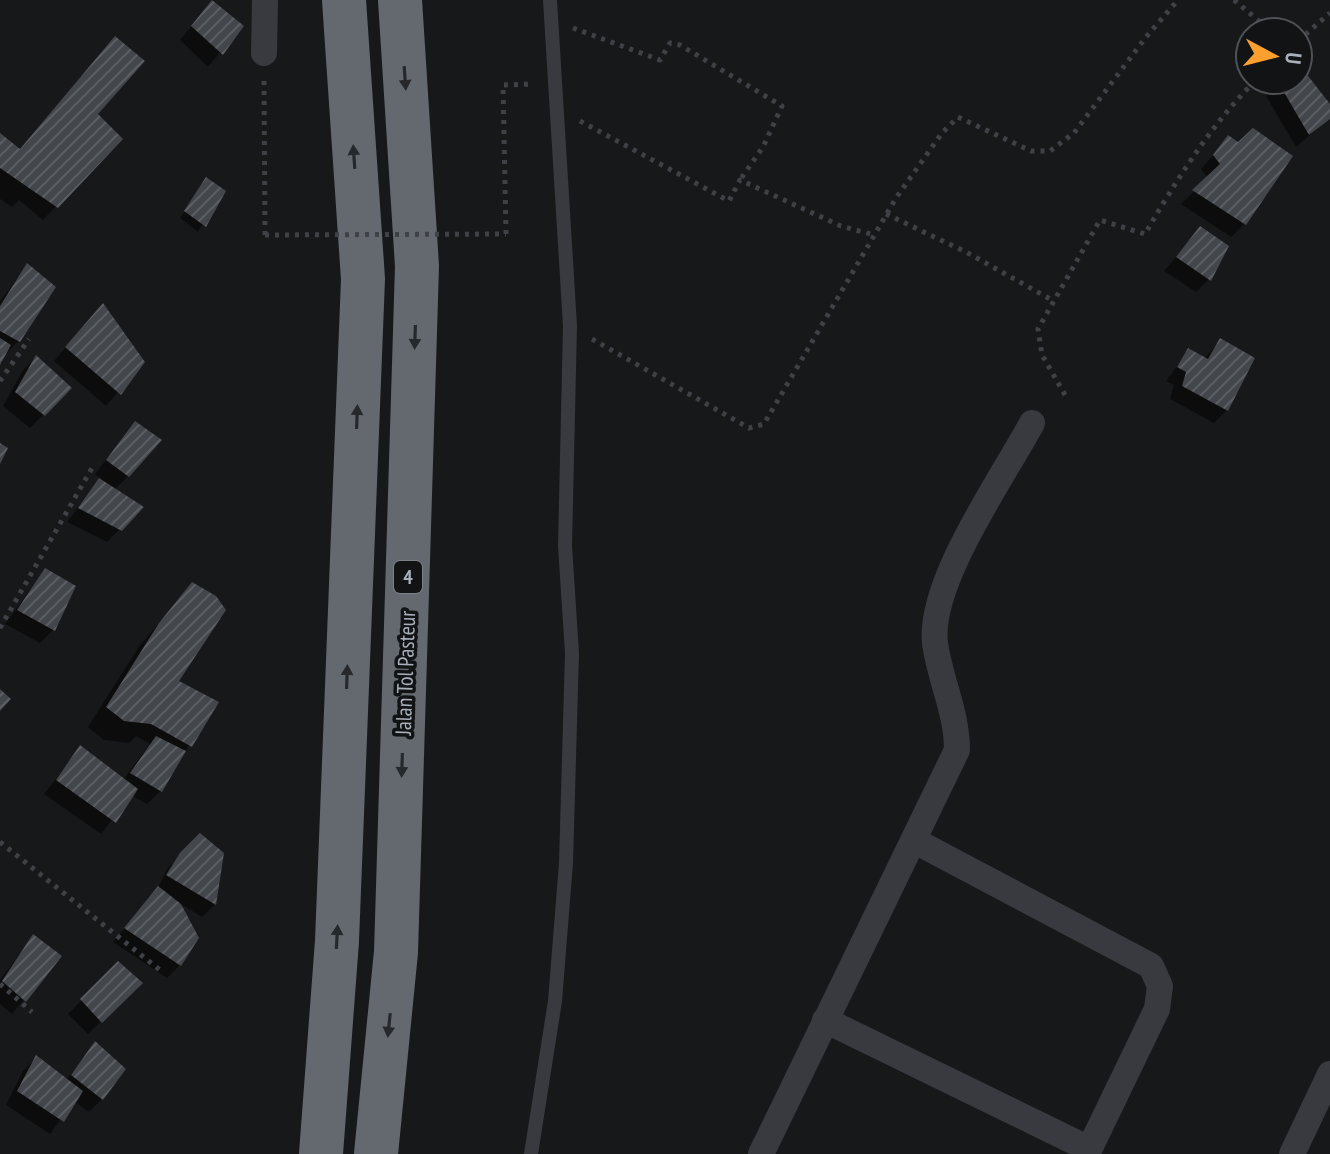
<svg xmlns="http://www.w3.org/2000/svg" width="1330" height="1154" viewBox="0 0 1330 1154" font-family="'PT Sans Narrow',sans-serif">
	<defs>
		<pattern id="building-hatch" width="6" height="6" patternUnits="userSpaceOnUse" patternTransform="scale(2)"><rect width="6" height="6" fill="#43464a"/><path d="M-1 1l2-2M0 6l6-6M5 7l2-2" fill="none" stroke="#5b5e62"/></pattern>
	</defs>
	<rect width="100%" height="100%" fill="#17181a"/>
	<path fill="#0007" d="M200,16L241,27L208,67L180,40Z
		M115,39L96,114L120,139L43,220L19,200L12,207L0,199V136L18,151Z
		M1298,66L1330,107V118L1296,147L1266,96L1280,80H1298Z
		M1228,138L1238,145L1290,156L1244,224L1231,237L1181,204L1208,178L1201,169Z
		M206,180L223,191L198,232L180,218Z
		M1200,228L1209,279L1196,292L1164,271Z
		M27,265L53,287L18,341L0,361V301Z
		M90,318L143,362L106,406L54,361Z
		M1220,341L1227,410L1214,423L1170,399L1174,385L1166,381L1189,350L1204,359Z
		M36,358L69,388L30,428L3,406L23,370Z
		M135,423L128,476L114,490L141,508L107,542L67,522L101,479L95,474Z
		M45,570L73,587L53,630L40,643L5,624Z
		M192,585L176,682L216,703L160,791L147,804L131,795L101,834L44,794L80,748L123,780L150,744L136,736L129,743L104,740L88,727L140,645Z
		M200,836L222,854L215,904L202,917L179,903L180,965L167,978L113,942L157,890L167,869Z
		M33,936L59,956L12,1014L0,1004V980Z
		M118,964L140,983L88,1034L68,1014Z
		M95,1044L102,1099L89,1112L74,1101L50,1134L6,1105L23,1071L36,1058L66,1080Z"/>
	<path fill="url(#building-hatch)" d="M212,0L244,26L223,55L191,26Z
		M115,36L145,61L98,114L123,139L58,208L0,168V133L20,149Z
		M1298,63L1330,104V119L1309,135L1278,82L1298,80Z
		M1253,128L1293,156L1246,225L1192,190L1220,164L1213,155L1228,135L1238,142Z
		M206,177L226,191L206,227L184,211Z
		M1200,226L1229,246L1211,281L1176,257Z
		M27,263L56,287L20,342L0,331V306Z
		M103,303L145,362L121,395L65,347Z
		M0,338L11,345L0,365Z
		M1220,338L1255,358L1228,411L1182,386L1186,372L1177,367L1188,348L1208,359Z
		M36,355L72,388L45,416L15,392Z
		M135,421L162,440L129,477L106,460Z
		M0,443L8,448L0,464Z
		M99,478L144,507L122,531L78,508Z
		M45,568L76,586L55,631L17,610Z
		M192,582L216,596L226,610L179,681L219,702L192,747L151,724L124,721L106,707L159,623Z
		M0,689L11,699L0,711Z
		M156,736L186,751L162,792L130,773Z
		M80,745L138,789L116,823L56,780Z
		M200,833L224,853L216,905L166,875L180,853Z
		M158,886L181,904L199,938L181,966L124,928Z
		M33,934L62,956L26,1002L2,981Z
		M118,961L143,983L102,1023L80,999Z
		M95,1041L126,1069L103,1100L71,1075Z
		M36,1055L83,1091L64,1122L17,1091Z"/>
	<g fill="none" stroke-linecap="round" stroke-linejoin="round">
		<path stroke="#3e4146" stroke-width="5" stroke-dasharray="4 6" stroke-linecap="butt" d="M1234,0L1272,32
			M573,28L660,60L670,43L680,45L782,106L763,147L740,180
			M1298,41L1330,13
			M264,81L265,235
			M580,121L729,201L740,180L841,226L874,235
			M886,214L966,252L1052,300
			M506,234L503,85L533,84
			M592,339L749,428L764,424L896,198L942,133L958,117L1031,151H1050L1074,133L1146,37L1178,0
			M0,381L29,339
			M1065,395L1042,355L1038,329L1100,220L1145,234C1175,182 1213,122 1256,80
			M0,628L92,468
			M0,842L161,971
			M0,984L32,1012"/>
		<path stroke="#383a3f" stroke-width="14" d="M531,1154L555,1001L566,863L572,653L565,546L570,326L550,0"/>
		<path stroke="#383a3f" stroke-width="26" d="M264,53L265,0
			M915,841L1151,966L1160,986L1157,1009L1087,1154
			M825,1020L1089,1149
			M761,1154L957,750C957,712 940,680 935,643C928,583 1003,477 1032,423
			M1292,1154L1330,1074"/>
		<path stroke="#646970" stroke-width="44" d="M321,1154L337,941L363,279L344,0
			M376,1154L396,952L417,266L400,0"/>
		<path stroke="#3e4146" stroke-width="5" stroke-dasharray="4 6" stroke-linecap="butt" d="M265,235L506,234"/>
	</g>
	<defs><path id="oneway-solid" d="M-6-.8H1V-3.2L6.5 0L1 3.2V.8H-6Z" transform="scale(2)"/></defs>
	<g fill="#26282c">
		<use href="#oneway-solid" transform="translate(405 78) rotate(86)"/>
		<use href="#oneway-solid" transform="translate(354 157) rotate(-94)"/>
		<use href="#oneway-solid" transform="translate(415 337) rotate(92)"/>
		<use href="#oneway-solid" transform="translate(357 417) rotate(-88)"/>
		<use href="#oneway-solid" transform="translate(347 677) rotate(-88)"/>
		<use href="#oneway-solid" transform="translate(402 765) rotate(92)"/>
		<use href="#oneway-solid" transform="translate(337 937) rotate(-87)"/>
		<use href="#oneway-solid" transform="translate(389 1025) rotate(96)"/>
	</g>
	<g text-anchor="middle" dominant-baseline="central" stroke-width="7" stroke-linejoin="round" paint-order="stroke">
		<rect fill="#121315" stroke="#7c8188" stroke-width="2" x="394" y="561" width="28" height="32" rx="6"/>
		<g font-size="20" font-weight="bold" fill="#a9b0ba">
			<text x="408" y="577">4</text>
		</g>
		<g font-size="22" fill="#a9b0ba" stroke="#121315">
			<text transform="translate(405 673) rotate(-88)">Jalan Tol Pasteur</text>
		</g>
	</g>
	<g transform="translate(1274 56) rotate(97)"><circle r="38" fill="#121315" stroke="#4e5257" stroke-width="2"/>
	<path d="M0-6L14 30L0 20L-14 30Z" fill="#fb9f2e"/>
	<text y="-12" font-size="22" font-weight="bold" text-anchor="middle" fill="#a9b0ba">U</text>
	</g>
</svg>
